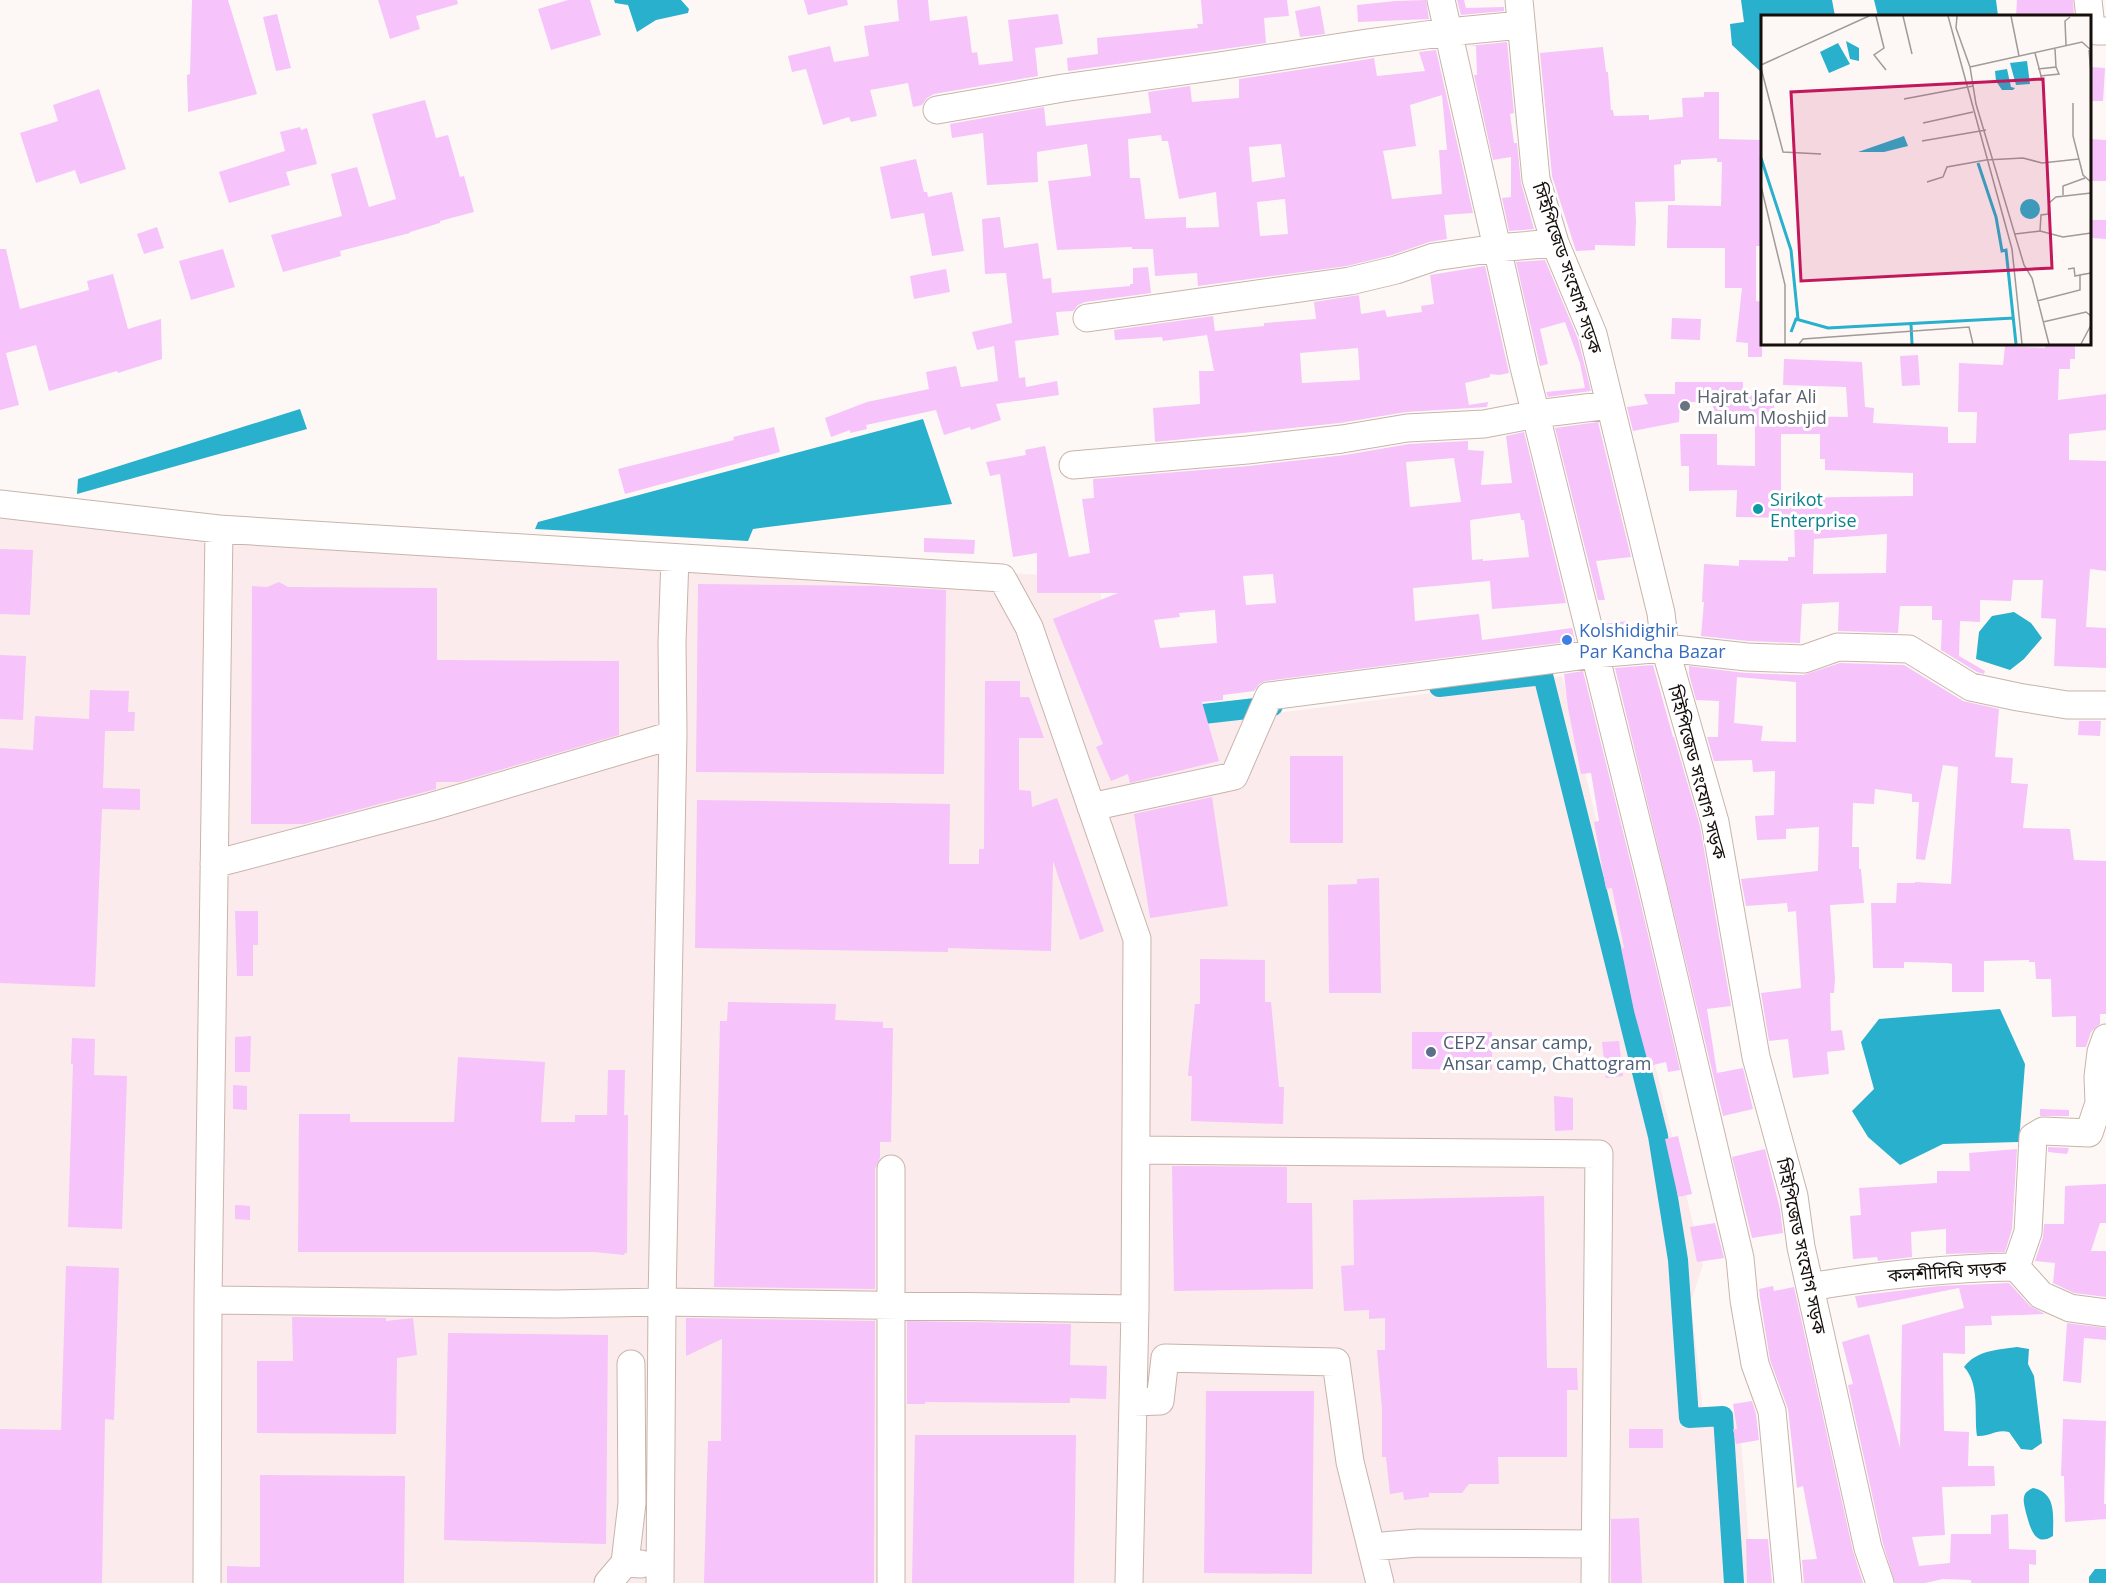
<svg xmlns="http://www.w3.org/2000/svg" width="2106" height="1583" viewBox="0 0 2106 1583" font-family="'Open Sans','Noto Sans Bengali',sans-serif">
	<rect width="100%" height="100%" fill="#fdf8f6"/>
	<path fill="#fbebed" d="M0,500L1097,579L1134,737L1247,717L1562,676L1703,1265L1691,1301L1703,1412L1739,1411L1752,1583H0Z"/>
	<path fill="#28b0cc" d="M614,0H681L689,9L688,13L656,20L637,32L628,5L615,3Z
		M1741,0H1832L1835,16H1762V72H1761L1732,45L1730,24L1744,22Z
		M1874,0H1996L1998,16H1878Z
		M300,409L307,429L77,494L78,479Z
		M923,419L952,504L753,529L748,541L535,529L538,522Z
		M2014,612L2031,623L2042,638L2024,659L2010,670L1976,659L1979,632L1992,616Z
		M2000,1009L2025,1064L2019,1142L1943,1144L1900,1165L1868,1137L1852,1111L1874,1089L1861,1042L1879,1019Z
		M2017,1347L2029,1349L2028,1364L2034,1376L2042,1443L2032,1450L2021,1449L2009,1432C1995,1429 1990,1437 1977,1436C1974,1414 1980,1384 1964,1367C1977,1350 1997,1350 2017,1347Z
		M2033,1488C2057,1493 2053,1516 2053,1536C2034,1548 2030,1526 2026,1513C2025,1507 2022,1500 2025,1494C2027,1491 2029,1490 2033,1488Z
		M2095,1569H2106V1583H2089V1577Z"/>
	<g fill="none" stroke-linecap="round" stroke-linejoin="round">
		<path stroke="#28b0cc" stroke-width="20" d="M1439,687L1543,675L1658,1136L1678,1260L1689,1418L1723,1416L1734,1583
			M1186,716L1273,706"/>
	</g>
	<path fill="#f6c3fa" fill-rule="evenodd" d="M192,0H228L257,94L188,112L187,75L190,74Z
		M378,0H457L458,4L416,16L420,29L390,39Z
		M568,0H590L601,35L551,50L538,9Z
		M804,0H847L848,5L808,15Z
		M897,0H928L930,21L967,16L972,53L977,52L979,65L1013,61L1008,20L1058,14L1063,44L1035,48L1038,76L934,94L927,98L922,105L913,107L908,83L870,90L877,116L851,122L849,117L823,125L806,69L792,72L788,56L830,46L834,62L869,56L864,26L899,21Z
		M1201,0H1287L1289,16L1264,18L1266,43L1068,71L1067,58L1098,54L1097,38L1198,28L1197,24H1203Z
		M1426,0L1429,19L1358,22L1357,5L1396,1Z
		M1457,0H1464L1466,8L1504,7V11L1461,15Z
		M2017,0H2073L2074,16H2016Z
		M1320,6L1325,34L1300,37L1295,11Z
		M277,14L291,68L276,71L263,17Z
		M1507,42L1514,113L1510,114L1514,143H1517L1521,183L1534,229L1509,231L1502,198L1511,197V157L1493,160L1474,75H1477L1476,46H1468Z
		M1603,47L1606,72H1608L1611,110H1613L1614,116L1649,115V120L1683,117L1682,98L1704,97V92H1719V139L1762,140V246H1756V301L1762,302V357H1748V343L1736,342L1742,288H1725V248H1667L1668,205L1721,206L1722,162H1717V158L1681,160V164L1674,165L1675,201L1635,202L1636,221L1635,246L1595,245V250L1576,251L1552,176L1540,53Z
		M1436,50L1473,213L1444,215L1447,239L1429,242L1392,255L1347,266L1198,286L1197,273L1155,276L1153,249H1132V247L1057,250L1048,181L1091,176L1087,144L1037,152L1038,182L987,185L983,133L952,138L950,124L1044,107L1046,126L1151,113L1148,92L1190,86L1192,102L1239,98V79L1369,59L1374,58L1377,76L1425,71L1419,52ZM1442,95L1447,150H1439L1442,194L1392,199L1383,151L1416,146L1410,105ZM1161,135L1162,141H1168L1179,199L1216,192L1219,227L1186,228V217L1145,219L1140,178H1130L1128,139ZM1281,144L1285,177L1252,182L1249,147ZM1285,199L1288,234L1260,236L1257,202Z
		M2090,67L2105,68L2103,101H2090Z
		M99,89L126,169L80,184L75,170L36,183L20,133L58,121L53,105Z
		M425,100L436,138L448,135L460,177L464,176L474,212L440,221V223L410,232V233L340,251L341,256L283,272L271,235L342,216L331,174L357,167L369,207L396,199L372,114Z
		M300,127L301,130L307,128L317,164L286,172L290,185L229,203L219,172L285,151L280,132Z
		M2090,139L2106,140V181H2090Z
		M916,159L924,192H927L928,197L952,192L964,251L932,256L924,213L891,219L880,167Z
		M1000,217L1004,248L1038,243L1043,279L1051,278L1052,293L1130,286V284H1133V268L1148,267L1151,293L1085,302L1078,305L1073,311L1056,312L1059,335L1015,341L1019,378L1025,377L1026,387L1057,381L1059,395L996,404L1001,420L971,430L970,427L944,435L936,410L866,425L867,429L850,433V430L831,437L825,418L867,402L929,389L926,372L956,366L961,387L998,381L994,346L977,350L972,332L1012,323L1006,273L985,274L982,219Z
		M2090,220H2106V239L2090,238Z
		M157,227L164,248L144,254L137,234Z
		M0,249H6L20,309L89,290L87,281L113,274L128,329L161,319L162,359L118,373L117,371L49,391L36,345L6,353L19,405L0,410Z
		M223,249L235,287L191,300L179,261Z
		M1545,260L1578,339L1591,391L1548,397L1546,392L1585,388L1580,363L1565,322L1540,329L1548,364L1540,366L1516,262Z
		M1485,266L1509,373L1499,375L1490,374V377L1465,383L1469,405L1488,402L1487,407L1406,412L1340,423L1155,442L1153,408L1200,404L1199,371H1214L1207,335L1163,341L1162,337L1115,340L1114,330L1213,316L1215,331L1264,326V323L1316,319L1314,302L1359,295L1361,314L1385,310L1387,317L1422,312L1421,306L1434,304L1430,275ZM1358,348L1360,380L1302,383L1300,353Z
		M946,269L950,292L914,299L910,276Z
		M1672,318L1701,319L1700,340L1671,339Z
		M2045,345L2075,346V359H2070V369H2059L2058,400L2106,394V430L2069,434V460L2106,461V571L2090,569L2086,627L2106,628V668L2054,666L2056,619L2041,618L2043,580H2013L2011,601L1980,600V622L1960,621L1959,656L1985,671L1984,674L1977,672L1941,650L1942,620H1932V606H1900L1898,633L1838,631L1839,602L1802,604L1800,643L1748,641L1701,636L1704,602H1702L1704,564L1739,566V560L1788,561V557H1795L1794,518L1736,517L1737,490L1689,491V466H1681L1680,434H1717V465L1755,466V424L1717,426L1712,402H1680L1679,422L1633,431L1627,407L1648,404L1644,394H1675V382H1743V395H1774V416L1848,417L1846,387L1783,385L1784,359L1862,362L1865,407L1874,408L1873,423L1948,427V443H1976L1977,412H1958L1959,363L2003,365L2005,346L2045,348ZM1781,434H1820V459H1825V470L1913,473V496L1781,498ZM1887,534L1886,573L1813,574L1814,539Z
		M1918,355L1920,385L1902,386L1900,356Z
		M1598,422L1631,557L1596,561L1605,600H1598L1555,428Z
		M774,427L780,452L625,494L618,469L734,440L733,437Z
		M1524,432L1566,603L1492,609L1490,581L1413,588L1415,621L1479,614L1482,640L1572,628L1575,641L1266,681L1259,684L1254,691L1223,695V700L1202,702L1219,761L1130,783L1128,774L1111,781L1096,747L1103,744L1053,619L1118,593H1037V553L1013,557L1000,474L990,476L986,462L1026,455L1025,450L1045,446L1069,557L1090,553L1082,499L1094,498L1093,479L1249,466L1345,455L1409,444L1468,441V450L1484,451L1481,485L1512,483L1506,436ZM1454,458L1461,502L1410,507L1406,462ZM1520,513L1521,520H1524L1529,557L1483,561V559L1472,560L1470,520ZM1273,574L1276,603L1246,605L1243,576ZM1215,610L1217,643L1160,648L1154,620L1180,617L1179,613Z
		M924,538L975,540L974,554L924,552Z
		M0,549L33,550L30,615L0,614Z
		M279,582L288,587L437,588V660L619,661V735L459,782H436V789L304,824H251L252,586L267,587Z
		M698,584L878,586L946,590L944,774L696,772Z
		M1626,621L1629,635L1607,637L1604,624Z
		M0,655L26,656L23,720L0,719Z
		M1840,663L1904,665L1963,701L1999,709L1995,757L2013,758L2011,783L2028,784L2023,828L2070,829L2074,860L2106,861V1014H2100V1024L2091,1032L2086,1047H2076V1016L2052,1017L2051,979H2036L2035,962H2029V960L1984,961V992H1952V964L1947,963L1904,962V968H1873L1871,903H1896L1897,883H1915V882L1951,884L1958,767L1943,765L1925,860L1916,859L1919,802H1912V794L1875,789L1874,804L1853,803L1852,847H1859V869H1861L1864,903L1830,905L1835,979L1834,993H1830L1831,1031L1842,1030L1845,1050L1827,1052L1829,1074L1793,1078L1788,1039L1769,1041L1761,993L1801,988L1796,911L1788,912L1787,903L1746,906L1741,879L1818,871L1819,827L1786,829V839L1757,840L1755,816L1774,815L1775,771L1753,772L1752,760L1714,761L1707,737H1718L1719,701L1696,700L1689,674V666L1745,673L1803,675ZM1737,677L1796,682V742L1761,741L1763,726L1734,723Z
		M1653,665L1673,737H1674L1700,826L1731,1006L1707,1009L1717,1073L1743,1068L1753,1109L1723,1116L1615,668Z
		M1583,671L1638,892L1680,1070L1668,1072L1666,1062L1649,1066L1634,1011L1621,948H1624L1612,888L1606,889L1594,822L1599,821L1591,773L1581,774L1568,708L1564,674Z
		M985,681H1020V697H1029L1044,738H1019V790L1031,791L1032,807L1057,798L1104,931L1080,940L1053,861L1051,951L948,948V952L695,948L697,800L950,804L949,864H979V849H984Z
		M90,690L129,691L128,712H135L134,731H105L103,788L140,789V810L102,809L95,987L0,983V748L33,750L35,716L89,719Z
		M2079,721H2101L2100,736L2078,735Z
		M1290,756H1343V843H1290Z
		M1212,797L1228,906L1150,918L1134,814Z
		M1379,878L1381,993H1329L1328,885L1357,884V879Z
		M235,911H258V945H253V976H237Z
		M1200,959L1265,960V1002H1271L1279,1087H1284L1283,1124L1191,1121L1192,1076H1188L1195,1004H1200Z
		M728,1002L836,1004L835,1020L883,1022V1028H893L891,1142H880V1158L875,1169V1289L714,1287L720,1021H727Z
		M1412,1032H1492V1070L1412,1069Z
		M251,1036L250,1072H235V1037Z
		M72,1038L95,1039L94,1075L127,1076L122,1229L68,1227L73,1064H71Z
		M1619,1041L1623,1076L1606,1078L1602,1042Z
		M458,1057L545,1062L541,1122H575V1115H607L608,1070H625L624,1115H628L627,1253H625L624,1255L595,1252H298L299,1114H350V1122H454Z
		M233,1085L247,1086V1110L233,1109Z
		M1554,1096L1573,1098V1130L1555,1131Z
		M2040,1109L2069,1110V1116H2040Z
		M1678,1136L1692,1194L1678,1197L1665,1139Z
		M2048,1147L2069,1148L2067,1154L2048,1152Z
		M1765,1149L1780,1209L1783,1233L1752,1238L1732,1157Z
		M2017,1149L2012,1229L2005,1252L1946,1254V1229L1911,1232L1912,1257L1878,1261L1877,1257L1853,1259L1850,1216L1861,1215L1859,1188L1937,1183V1171H1970L1969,1153Z
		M1172,1166L1287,1167V1203H1312L1313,1289L1174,1291Z
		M2106,1184V1223H2100L2091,1251H2106V1297L2074,1293L2053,1283L2055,1263L2035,1261L2043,1237L2044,1224H2064L2065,1186Z
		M1544,1196L1547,1368H1577L1578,1390H1567V1457H1498L1499,1484H1469L1462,1493H1429V1497L1404,1500L1403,1492L1390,1494L1386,1457H1382V1410L1377,1350H1385V1318L1369,1319V1310L1344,1311L1341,1266L1354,1265L1353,1200Z
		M235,1205L250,1206V1220L235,1219Z
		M1715,1223L1724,1258L1697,1262L1690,1227Z
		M66,1266L119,1268L114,1420L105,1419L102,1583H0V1429L61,1430Z
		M2009,1283L2030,1306L2045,1314L1991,1316L1992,1325L1965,1326V1354L1943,1353L1944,1431L1969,1432L1968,1466H1994L1995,1486L1942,1487L1945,1535L1912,1537L1919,1566L1950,1563L1951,1534H1991V1515L2008,1514L2009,1549L2036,1550V1565L2029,1564V1583H1971V1580L1943,1579L1925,1583H1895L1883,1544L1848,1385L1853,1384L1842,1342L1869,1334L1900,1448L1902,1325L1964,1308L1959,1288L1858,1308L1855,1296L1939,1286Z
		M1773,1286L1774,1291L1794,1287L1853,1551L1863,1583H1804L1802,1560L1817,1559L1803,1486L1797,1488L1788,1409L1770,1360L1760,1298L1759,1289Z
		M292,1317L386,1318V1321L413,1318L417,1355L397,1358L396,1434L257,1433V1361H293Z
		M686,1318L875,1321L874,1583H704L708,1441H721L722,1339L686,1356Z
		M907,1321L1071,1324L1070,1365L1107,1366L1106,1399L1070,1398V1403L925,1402V1404H907Z
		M2067,1323L2106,1328V1340L2084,1338L2081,1383L2063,1381Z
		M448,1333L608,1335L606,1544L444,1540Z
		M1206,1391H1314L1312,1574L1204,1573Z
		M1752,1401L1756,1414L1759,1440L1736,1444L1733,1429H1737L1733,1404Z
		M2063,1419L2106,1421L2104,1504H2106V1519L2065,1522L2064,1476H2061Z
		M1629,1429H1663V1448H1629Z
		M915,1435H1076L1074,1583H912Z
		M260,1475L405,1476L404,1583H227V1566L260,1567Z
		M1639,1518L1642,1583H1611V1519Z
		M1746,1539H1768L1772,1583H1747Z"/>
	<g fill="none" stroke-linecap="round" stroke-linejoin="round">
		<g stroke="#c8b4aa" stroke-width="29">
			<path id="minor" d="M1441,0L1524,367L1653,888L1740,1258L1744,1300L1755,1364L1772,1411L1788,1583
				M1519,0L1536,179L1555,243L1593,334L1661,613L1665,648L1715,822L1756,1057L1794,1196L1801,1247L1868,1548L1880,1583
				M2088,0L2091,27L2096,31H2106
				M937,110L1063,88L1219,66L1367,43L1448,32L1521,25
				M1087,318L1350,281L1396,270L1434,257L1497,248L1555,243
				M1073,465L1247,450L1342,439L1407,428L1484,424L1536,414L1610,405
				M0,504L219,529L1002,578L1029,627L1137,939L1135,1309L1129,1583
				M1091,807L1234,776L1269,696L1594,654L1665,648L1747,657L1804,659L1838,647L1909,649L1971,687L2018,697L2067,705H2106
				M214,864L430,807L673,735
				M1136,1150L1599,1154L1595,1583
				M891,1169V1583
				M2016,1267L2041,1295L2070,1308L2106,1313
				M1810,1287C1879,1275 1946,1268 2016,1267L2028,1232L2033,1137L2043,1131L2089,1133L2099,1103L2098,1077L2101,1052L2106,1038
				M208,1300L555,1304L662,1302L1135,1309
				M1133,1402L1160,1401L1165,1358L1336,1362L1350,1462L1380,1583
				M1371,1547L1418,1543L1595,1544
				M625,1563L632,1503L631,1364
				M207,1583L208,1300L219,529
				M608,1583L625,1563L641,1564
				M660,1583L662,1302L673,735L672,642L675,558"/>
		</g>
		<use href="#minor" stroke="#fff" stroke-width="27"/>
	</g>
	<circle fill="#6b7280" stroke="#fff" stroke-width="2" cx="1685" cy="406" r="6"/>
	<circle fill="#0f9aa8" stroke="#fff" stroke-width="2" cx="1758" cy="509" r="6"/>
	<circle fill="#3f7fe0" stroke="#fff" stroke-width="2" cx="1567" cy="640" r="6"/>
	<circle fill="#5c6f8a" stroke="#fff" stroke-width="2" cx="1431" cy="1052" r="6"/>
	<g text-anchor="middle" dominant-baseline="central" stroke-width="6" stroke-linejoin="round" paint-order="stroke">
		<g font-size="18" fill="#150e0b" stroke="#fff">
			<text transform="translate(1568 268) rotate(71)">সিইপিজেড সংযোগ সড়ক</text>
			<text transform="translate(1698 772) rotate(75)">সিইপিজেড সংযোগ সড়ক</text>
			<text transform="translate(1802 1246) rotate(78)">সিইপিজেড সংযোগ সড়ক</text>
			<text transform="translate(1947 1271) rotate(-4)">কলশীদিঘি সড়ক</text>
		</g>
		<g font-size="18" fill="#5b616d" stroke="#fff" text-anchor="start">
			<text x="1697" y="396">Hajrat Jafar Ali<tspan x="1697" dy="21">Malum Moshjid</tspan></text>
		</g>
		<g font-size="18" fill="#0d838f" stroke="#fff" text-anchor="start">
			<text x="1770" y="499">Sirikot<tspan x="1770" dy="21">Enterprise</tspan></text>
		</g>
		<g font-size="18" fill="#366cbe" stroke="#fff" text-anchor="start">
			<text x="1579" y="630">Kolshidighir<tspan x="1579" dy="21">Par Kancha Bazar</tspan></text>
		</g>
		<g font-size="18" fill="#4e5e75" stroke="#fff" text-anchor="start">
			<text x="1443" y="1042">CEPZ ansar camp,<tspan x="1443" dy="21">Ansar camp, Chattogram</tspan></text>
		</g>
	</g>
	<g transform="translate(1761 15)">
		<rect width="330" height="330" fill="#fdf8f6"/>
		<path d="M85,26L98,33V46L89,44ZM77,28L89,49L68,58L59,37ZM266,46L269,69L255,70L249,48ZM246,54L250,72L254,73L252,75H241L235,66L234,56ZM143,121L147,131L123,137H97ZM259 194a10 10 0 1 1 20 0a10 10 0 1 1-20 0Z" fill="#28b0cc"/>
		<path fill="none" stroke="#28b0cc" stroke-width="3" d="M0,143L30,235L37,304M217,148L235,202L241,236L245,235L255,329M150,309L151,329M30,317L35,304L67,313L253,303"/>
		<path fill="none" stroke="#a09a98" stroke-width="1.5" d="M115,1L123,33L113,40L125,55M142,1L151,39M187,1L251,234L261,329M196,1L195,13L209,52L215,89L263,250L271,263L288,329M250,1L258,41M305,30L304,6L309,2M328,35L330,58M274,38L283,72M0,50L108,1M209,52L321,27L330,35M0,53L22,137L60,139M277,54L295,52L294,34M279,61L298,59L295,52M143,84L212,71M312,88V121L322,160L330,167M162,108L212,97M161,126L225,115M166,167L182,162L186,152L225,145L262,143L281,148L318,144M0,171L24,270V329M302,180V171L324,163M279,216L302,222L330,218M254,219L279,216L280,200L287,199L288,188L295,182L330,178M307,254L313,253L314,261L319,260M276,286L319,275V260L330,258M282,307L325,297L330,301M38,329L42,324L208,312L212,329M320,329L330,310"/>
		<path fill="#c2185b" fill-opacity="0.15" stroke="#c2185b" stroke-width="3" d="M282,64L291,253L40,266L30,77Z"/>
		<rect width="330" height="330" fill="none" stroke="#150e0b" stroke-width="3"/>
	</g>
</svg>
